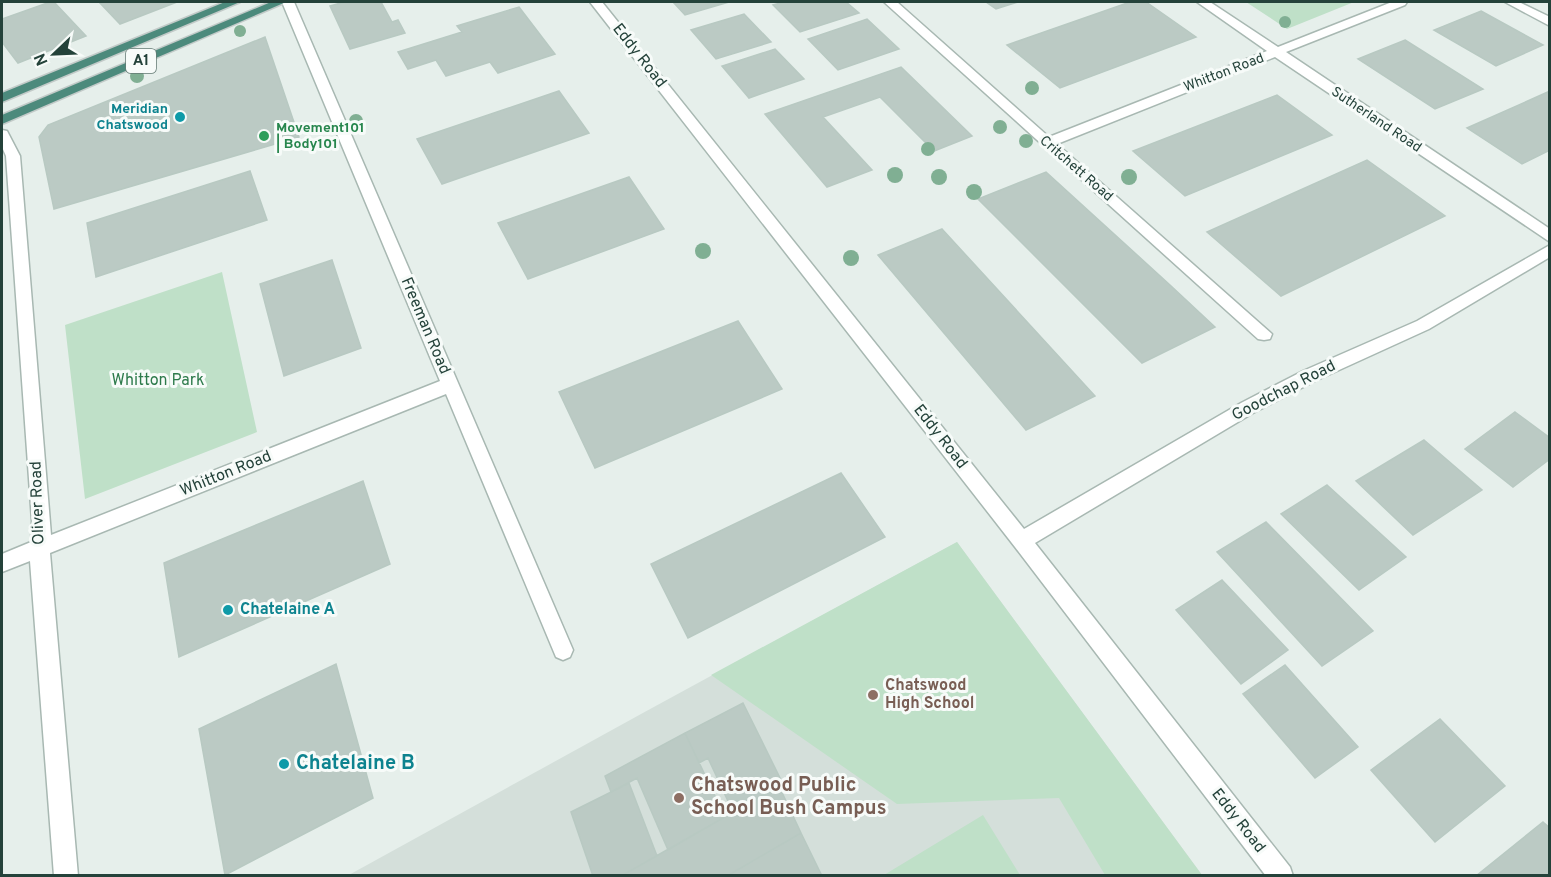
<svg xmlns="http://www.w3.org/2000/svg" width="1551" height="877" font-family="Overpass,sans-serif">
	<rect width="100%" height="100%" fill="#e6efeb"/>
	<!-- built -->
	<path fill="#d4dfda" d="M957,542L1202,875L347,876L641,714Z"/>
	<!-- green -->
	<path fill="#bfe0c8" d="M1246,2H1354L1287,29Z
		M222,272L257,432L85,499L65,325Z
		M957,542L1202,875H1105L1059,798L897,804L711,675Z
		M983,815L1020,875H884Z"/>
	<!-- building -->
	<path fill="#bbcac4" stroke="#b8c9c2" stroke-width="1.5" d="M50,2H54L86,36L18,63L2,42V19Z
		M99,2H177L120,24Z
		M344,2H381L392,22L398,20L405,33L350,49L330,6Z
		M673,2H729L685,15Z
		M784,2H846L859,13L800,32L773,5Z
		M986,2H1018L996,9Z
		M1130,2H1146L1196,37L1060,88L1007,45Z
		M519,7L555,54L498,73L490,62L446,76L436,60L408,69L398,52L462,32L457,26Z
		M1481,11L1543,45L1496,66L1434,30Z
		M744,14L771,42L716,59L691,30Z
		M867,19L899,49L838,70L808,39Z
		M265,37L299,137L54,209L39,137L48,125Z
		M1405,40L1483,89L1435,109L1358,59Z
		M775,49L804,79L749,98L722,66Z
		M901,67L972,136L934,151L880,97L823,117L872,170L827,187L765,114Z
		M559,91L589,133L442,184L417,139Z
		M1550,91V150L1522,164L1467,128Z
		M1277,95L1332,135L1185,196L1133,151Z
		M1367,160L1445,216L1281,296L1207,232Z
		M250,171L267,220L96,277L87,223Z
		M1046,172L1170,285L1215,327L1142,363L978,199Z
		M629,177L664,229L528,279L498,223Z
		M942,229L1095,396L1026,430L878,255Z
		M332,260L361,348L284,376L260,284Z
		M738,321L782,389L595,468L559,392Z
		M1515,412L1550,438V459L1513,487L1465,449Z
		M1424,440L1482,490L1413,535L1356,481Z
		M841,473L885,537L688,638L651,564Z
		M363,481L390,564L179,657L164,563Z
		M1327,485L1406,557L1359,590L1281,514Z
		M1266,522L1373,631L1322,666L1217,552Z
		M1222,580L1288,650L1241,684L1176,610Z
		M336,664L373,798L225,875L199,729Z
		M1285,665L1358,747L1315,778L1243,694Z
		M743,703L783,784L733,812L708,758L699,763L685,733Z
		M1440,719L1505,786L1435,842L1371,770Z
		M685,733L725,817L668,850L637,778L611,792L605,776Z
		M629,783L657,856L621,876H593L571,812Z
		M779,786L801,833L727,876H621Z
		M1543,822L1550,828V876H1476Z
		M801,833L822,876H727Z"/>
	<g fill="none" stroke-linecap="round" stroke-linejoin="round">
		<defs>
			<path id="minor" d="M282,2H294L573,650L570,657L563,660L556,657L446,394L50,553L78,876H54L30,561L2,572V554L31,542L32,521L6,156L2,147V130L7,131L20,156L51,535L440,381Z
				M590,2H602L1024,529L1241,403L1303,371L1417,321L1550,245V257L1429,329L1315,381L1253,413L1035,543L1290,867L1293,876H1266L1015,547Z
				M884,2H897L1049,137L1267,51L1197,2H1210L1278,47L1392,2H1407L1405,5L1286,52L1550,229V242L1275,57L1057,144L1272,334L1270,339L1264,340L1258,339Z
				M1505,2H1519L1550,17V26Z"/>
			<path id="trunk" d="M225,2H240L2,102V93Z
				M271,2H286L2,124V115Z"/>
		</defs>
		<!-- minor casing -->
		<use href="#minor" stroke="#a8b8b2" stroke-width="3"/>
		<!-- trunk casing -->
		<use href="#trunk" stroke="#c2cac8" stroke-width="3"/>
		<!-- minor -->
		<use href="#minor" fill="#fff" fill-rule="evenodd"/>
		<!-- trunk -->
		<use href="#trunk" fill="#4c8a7c" fill-rule="evenodd"/>
	</g>
	<!-- trees -->
	<g fill="#80af93">
		<circle cx="1285" cy="22" r="6"/>
		<circle cx="240" cy="31" r="6"/>
		<circle cx="137" cy="76" r="7"/>
		<circle cx="1032" cy="88" r="7"/>
		<circle cx="356" cy="121" r="7"/>
		<circle cx="1000" cy="127" r="7"/>
		<circle cx="1026" cy="141" r="7"/>
		<circle cx="928" cy="149" r="7"/>
		<circle cx="895" cy="175" r="8"/>
		<circle cx="939" cy="177" r="8"/>
		<circle cx="1129" cy="177" r="8"/>
		<circle cx="974" cy="192" r="8"/>
		<circle cx="703" cy="251" r="8"/>
		<circle cx="851" cy="258" r="8"/>
	</g>
	<!-- markers -->
	<g fill="#0f9aa8" stroke="#f7fbf9" stroke-width="2">
		<circle cx="180" cy="117" r="6"/>
		<circle cx="228" cy="610" r="6"/>
		<circle cx="284" cy="764" r="6"/>
	</g>
	<circle fill="#2e9e5b" stroke="#f7fbf9" stroke-width="2" cx="264" cy="136" r="6"/>
	<g fill="#8d6e63" stroke="#f7fbf9" stroke-width="2">
		<circle cx="873" cy="695" r="6"/>
		<circle cx="679" cy="798" r="6"/>
	</g>
	<g text-anchor="middle" dominant-baseline="central" stroke-width="6" stroke-linejoin="round" paint-order="stroke">
		<!-- far-street labels -->
		<g font-size="14" fill="#24423a" stroke="#f7fbf9">
			<text transform="translate(1224 73) rotate(-21)">Whitton Road</text>
			<text transform="translate(1376 120) rotate(34)">Sutherland Road</text>
			<text transform="translate(1076 169) rotate(41)">Critchett Road</text>
		</g>
		<!-- far-culture labels -->
		<g font-size="14" font-weight="bold" fill="#0d838f" stroke="#f7fbf9" text-anchor="end">
			<text x="168" y="109">Meridian<tspan x="168" dy="16">Chatswood</tspan></text>
		</g>
		<!-- far-leisure labels -->
		<g font-size="14" font-weight="bold" fill="#27864d" stroke="#f7fbf9" text-anchor="start">
			<text x="276" y="128">Movement101<tspan x="276" dy="16">| Body101</tspan></text>
		</g>
		<!-- shield labels -->
		<rect fill="#f7fbf9" stroke="#637a73" stroke-width="1.5" x="126" y="49" width="30" height="24" rx="4.5"/>
		<g font-size="15" font-weight="bold" fill="#24423a">
			<text x="141" y="61">A1</text>
		</g>
		<!-- street labels -->
		<g font-size="16" fill="#24423a" stroke="#f7fbf9">
			<text transform="translate(639 56) rotate(52)">Eddy Road</text>
			<text transform="translate(425 326) rotate(67)">Freeman Road</text>
			<text transform="translate(1284 391) rotate(-27)">Goodchap Road</text>
			<text transform="translate(940 437) rotate(52)">Eddy Road</text>
			<text transform="translate(226 474) rotate(-22)">Whitton Road</text>
			<text transform="translate(38 503) rotate(-92)">Oliver Road</text>
			<text transform="translate(1238 821) rotate(52)">Eddy Road</text>
		</g>
		<!-- park labels -->
		<g font-size="16" fill="#2d7a4b" stroke="#f7fbf9">
			<text x="158" y="381">Whitton Park</text>
		</g>
		<!-- culture labels -->
		<g font-size="16" font-weight="bold" fill="#0d838f" stroke="#f7fbf9" text-anchor="start">
			<text x="240" y="610">Chatelaine A</text>
		</g>
		<!-- education labels -->
		<g font-size="16" font-weight="bold" fill="#785e54" stroke="#f7fbf9" text-anchor="start">
			<text x="885" y="686">Chatswood<tspan x="885" dy="18">High School</tspan></text>
		</g>
		<!-- near-culture labels -->
		<g font-size="20" font-weight="bold" fill="#0d838f" stroke="#f7fbf9" text-anchor="start">
			<text x="296" y="764">Chatelaine B</text>
		</g>
		<!-- near-education labels -->
		<g font-size="20" font-weight="bold" fill="#785e54" stroke="#f7fbf9" text-anchor="start">
			<text x="691" y="786">Chatswood Public<tspan x="691" dy="23">School Bush Campus</tspan></text>
		</g>
	</g>
	<!-- border -->
	<rect width="1551" height="877" fill="none" stroke="#24423a" stroke-width="6"/>
	<!-- north arrow -->
	<g transform="translate(54 54) rotate(247)" stroke="#f7fbf9" stroke-width="4.5" paint-order="stroke">
	<path d="M0-4.5L10 22L0 15L-10 22Z" fill="#24423a"/>
	<text y="-9" font-size="16" font-weight="bold" text-anchor="middle" fill="#24423a">N</text>
	</g>
</svg>
